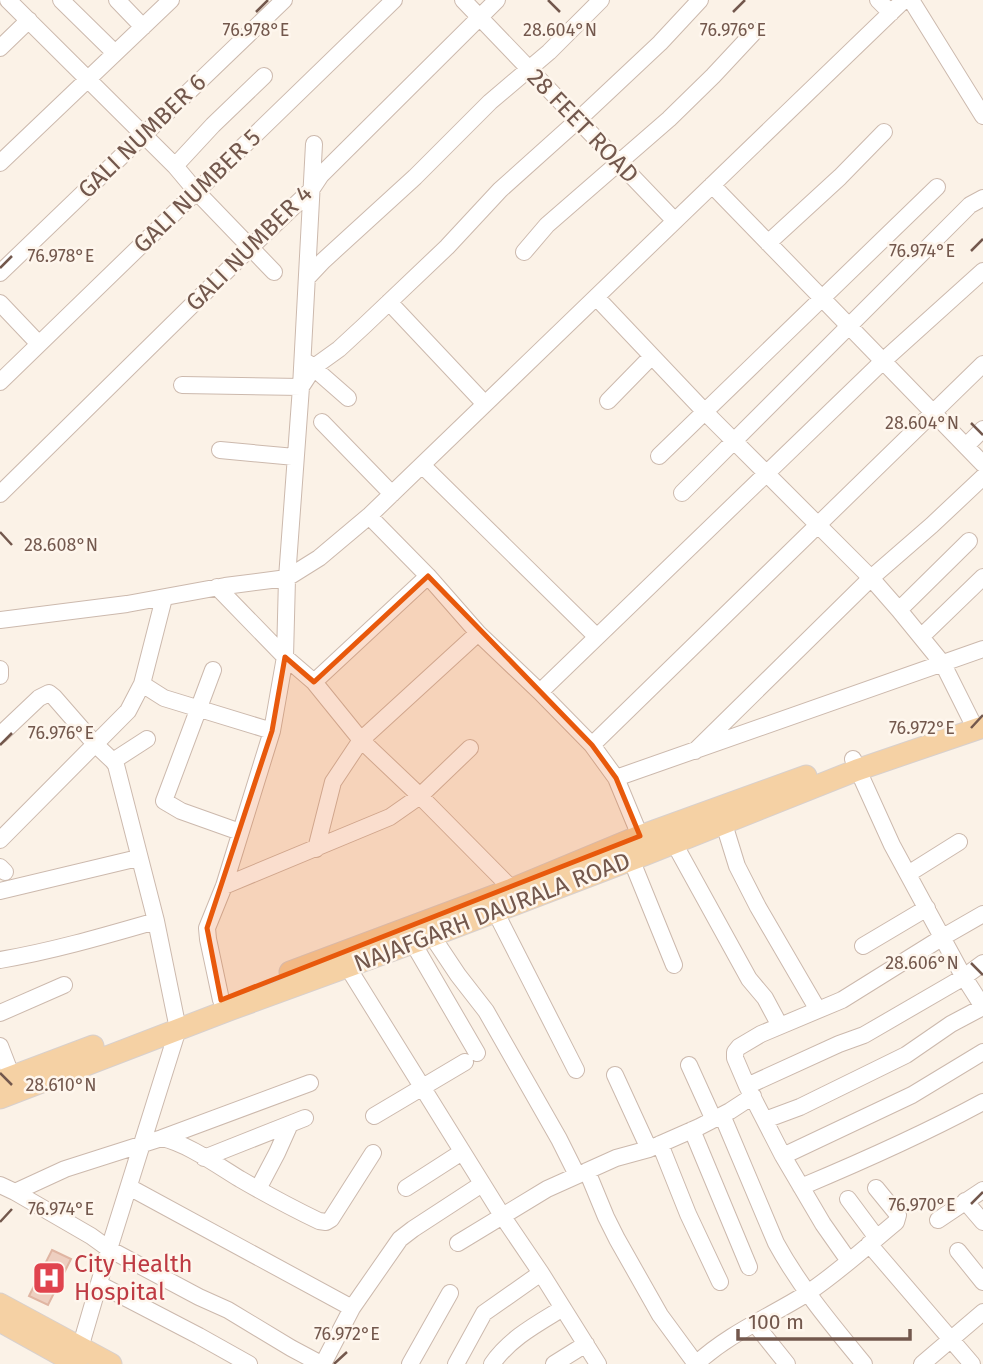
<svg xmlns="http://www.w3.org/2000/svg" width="983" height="1364" font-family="'Fira Sans',sans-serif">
	<rect width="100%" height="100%" fill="#fbf2e7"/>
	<!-- building -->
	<path fill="#eecfc0" stroke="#e0b5a2" stroke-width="2" d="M52,1250L71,1259L48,1305L29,1296Z"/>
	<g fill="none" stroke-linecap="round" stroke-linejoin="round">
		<defs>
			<path id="minor" d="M8,0L175,166L196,191L274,272
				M61,0L115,53
				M117,0L143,27
				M463,0L675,221
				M878,0L891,13
				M911,0L983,116
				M0,48L29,20
				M0,163L171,0
				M175,166L213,125L264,76
				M712,185L983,464
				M768,243L840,177L884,132
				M524,252L547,225L669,119L713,76L755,31
				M0,273L284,0
				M307,278L323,261L415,177L490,102L549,52L601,0
				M596,297L705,412L871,578L899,610L943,664L976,730
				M389,302L485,404
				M0,303L39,344
				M308,363L348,398
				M0,382L394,0
				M182,385L301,387L314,367L339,349L365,325L447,247L500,190L578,120L660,43L700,0
				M608,401L652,356
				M322,422L392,494
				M966,446L983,429
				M220,450L295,457
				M659,456L937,187
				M422,465L597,637
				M682,493L970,205L983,198
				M0,494L251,247L311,190L321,175L497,0
				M369,516L428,576L478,633L540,692L592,745L616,778L640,836L642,846
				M217,587L285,657L314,682L361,740L420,796L512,889
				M899,610L969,541
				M0,620L127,604L225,586L287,578L319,558L369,516L904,0
				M922,636L983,577
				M0,669V676
				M213,670L164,801L181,811L240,832
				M314,682L428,576
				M142,684L164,698L272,731
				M540,692L883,361L983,271
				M0,735L39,698L49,693L54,697L95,744L113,761L116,765L156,921L178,1029L109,1249L78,1355
				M592,745L983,364
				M695,751L871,578L932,525L983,477
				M113,761L147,739
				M616,778L983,649
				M724,824L737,866L758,907L818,1010
				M0,840L128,711L142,684L164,598
				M674,843L749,979L765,998L780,1026
				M316,849L333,782L361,740L478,633
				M631,859L674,965
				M0,867L5,872
				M908,874L959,842
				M224,886L390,817L420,796L470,748
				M0,891L138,858
				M495,911L576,1070
				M432,936L458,975L486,1011L559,1139L577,1175
				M413,943L477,1053
				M863,946L927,908
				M342,958L503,1217L541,1273L598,1364
				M0,960C53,951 104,936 156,921
				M221,1000L208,939L207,928L224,886L272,731L285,657L287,578L301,387L314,144
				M0,1013L64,985
				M0,1046L12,1077
				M689,1065L713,1118
				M615,1075L649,1149
				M747,1086L839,1044L864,1035L964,977L983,963
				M722,1115L776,1243C800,1287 832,1325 864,1364
				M374,1116L465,1062
				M765,1120L800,1107L906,1055L951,1024L983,1007L962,974L892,845L853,759
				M692,1130L749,1267
				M162,1138L310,1083
				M660,1144L688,1214L720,1282
				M783,1156L912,1095L983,1052
				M204,1158L305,1118
				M587,1171L606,1217L617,1239L660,1315L696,1364C728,1334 769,1317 806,1294C838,1273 867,1246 896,1222L898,1215L876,1188
				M0,1185L15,1192L65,1169L162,1138C188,1144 217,1165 240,1179C266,1194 292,1208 319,1221L326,1222L331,1219L373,1153
				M129,1187L352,1308
				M801,1187C863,1161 924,1134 983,1102
				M406,1188L462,1152
				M258,1189L277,1153L290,1124
				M15,1192L91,1236L109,1249L199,1297L228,1310L291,1348L321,1364
				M848,1199L877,1238
				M965,1201L983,1222
				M938,1220L983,1190
				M458,1243L547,1189L616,1158L649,1149L699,1127L730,1111L753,1096
				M869,1244L972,1364
				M958,1251L983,1282
				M849,1261L823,1224L783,1156L747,1086L735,1058V1052L739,1047L761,1034L842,1000L943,937L983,914
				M99,1284L199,1336L249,1364
				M755,1324L787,1364
				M323,1364L352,1308L400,1239L413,1229L482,1184
				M410,1364L450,1293
				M456,1364L484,1313L541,1273
				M492,1364C510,1338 537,1324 563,1308
				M554,1364L586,1344
				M922,1364L983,1312"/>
			<path id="major" d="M290,972L512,889L640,836L806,776
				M0,1081L93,1046
				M0,1098L229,1010L429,937L644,855L857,770L983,727
				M0,1304L111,1364
				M0,1321L77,1364"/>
		</defs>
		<!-- minor casing -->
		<use href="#minor" stroke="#ccb9ad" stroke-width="18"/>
		<!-- major casing -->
		<use href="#major" stroke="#d8d0cd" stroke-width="23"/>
		<!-- minor -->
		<use href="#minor" stroke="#fff" stroke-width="16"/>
		<!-- major -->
		<use href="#major" stroke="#f5d1a4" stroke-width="21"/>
	</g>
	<!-- marked area -->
	<path fill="#e8590c" fill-opacity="0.2" stroke="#e8590c" stroke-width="5" stroke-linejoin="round" d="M428,576L592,745L616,778L640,836L221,1000L207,928L272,731L285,657L314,682Z"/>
	<!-- ticks -->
	<path fill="none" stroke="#73584d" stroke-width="2.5" d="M548,0L560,12M256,12L268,0M733,12L745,0M971,251L983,239M0,268L12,256M971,423L983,435M0,532L12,545M971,728L983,715M0,745L12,733M971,963L983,975M0,1073L12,1085M971,1204L983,1192M0,1222L12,1209M334,1364L347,1352"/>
	<!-- icons -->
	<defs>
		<symbol id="hospital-square" viewBox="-11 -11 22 22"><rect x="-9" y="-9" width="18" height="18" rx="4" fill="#e0444e" stroke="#fef6ed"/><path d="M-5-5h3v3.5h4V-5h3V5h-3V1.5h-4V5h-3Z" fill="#fff"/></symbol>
	</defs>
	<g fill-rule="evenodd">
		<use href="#hospital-square" x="30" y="1259" width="38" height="38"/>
	</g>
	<g text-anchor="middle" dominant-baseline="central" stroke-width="5" stroke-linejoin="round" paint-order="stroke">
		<!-- street labels -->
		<g font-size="24" fill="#73584d" stroke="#fef6ed">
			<text transform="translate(583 126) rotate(46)">28 FEET ROAD</text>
			<text transform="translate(142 136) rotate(-44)">GALI NUMBER 6</text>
			<text transform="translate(197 191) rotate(-44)">GALI NUMBER 5</text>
			<text transform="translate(249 248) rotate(-45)">GALI NUMBER 4</text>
			<text transform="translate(492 912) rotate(-21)">NAJAFGARH DAURALA ROAD</text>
		</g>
		<!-- health labels -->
		<g font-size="24" fill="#be3a42" stroke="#fef6ed" text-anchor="start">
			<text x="74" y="1264">City Health<tspan x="74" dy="28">Hospital</tspan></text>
		</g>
	</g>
	<g font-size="18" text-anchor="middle" fill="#73584d" stroke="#fef6ed" stroke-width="5" stroke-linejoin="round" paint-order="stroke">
		<text x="256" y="36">76.978°E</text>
		<text x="560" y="36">28.604°N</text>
		<text x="733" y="36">76.976°E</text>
		<text x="922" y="257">76.974°E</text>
		<text x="61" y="262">76.978°E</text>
		<text x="922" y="429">28.604°N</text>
		<text x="61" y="551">28.608°N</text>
		<text x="922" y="734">76.972°E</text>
		<text x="61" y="739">76.976°E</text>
		<text x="922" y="969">28.606°N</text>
		<text x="61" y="1091">28.610°N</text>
		<text x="922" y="1211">76.970°E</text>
		<text x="61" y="1215">76.974°E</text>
		<text x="347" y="1340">76.972°E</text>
	</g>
	<!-- scale -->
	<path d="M738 1329v10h172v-10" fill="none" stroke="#73584d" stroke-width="3.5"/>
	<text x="748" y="1329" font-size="21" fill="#73584d" stroke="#fef6ed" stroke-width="5" paint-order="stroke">100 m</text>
</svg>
